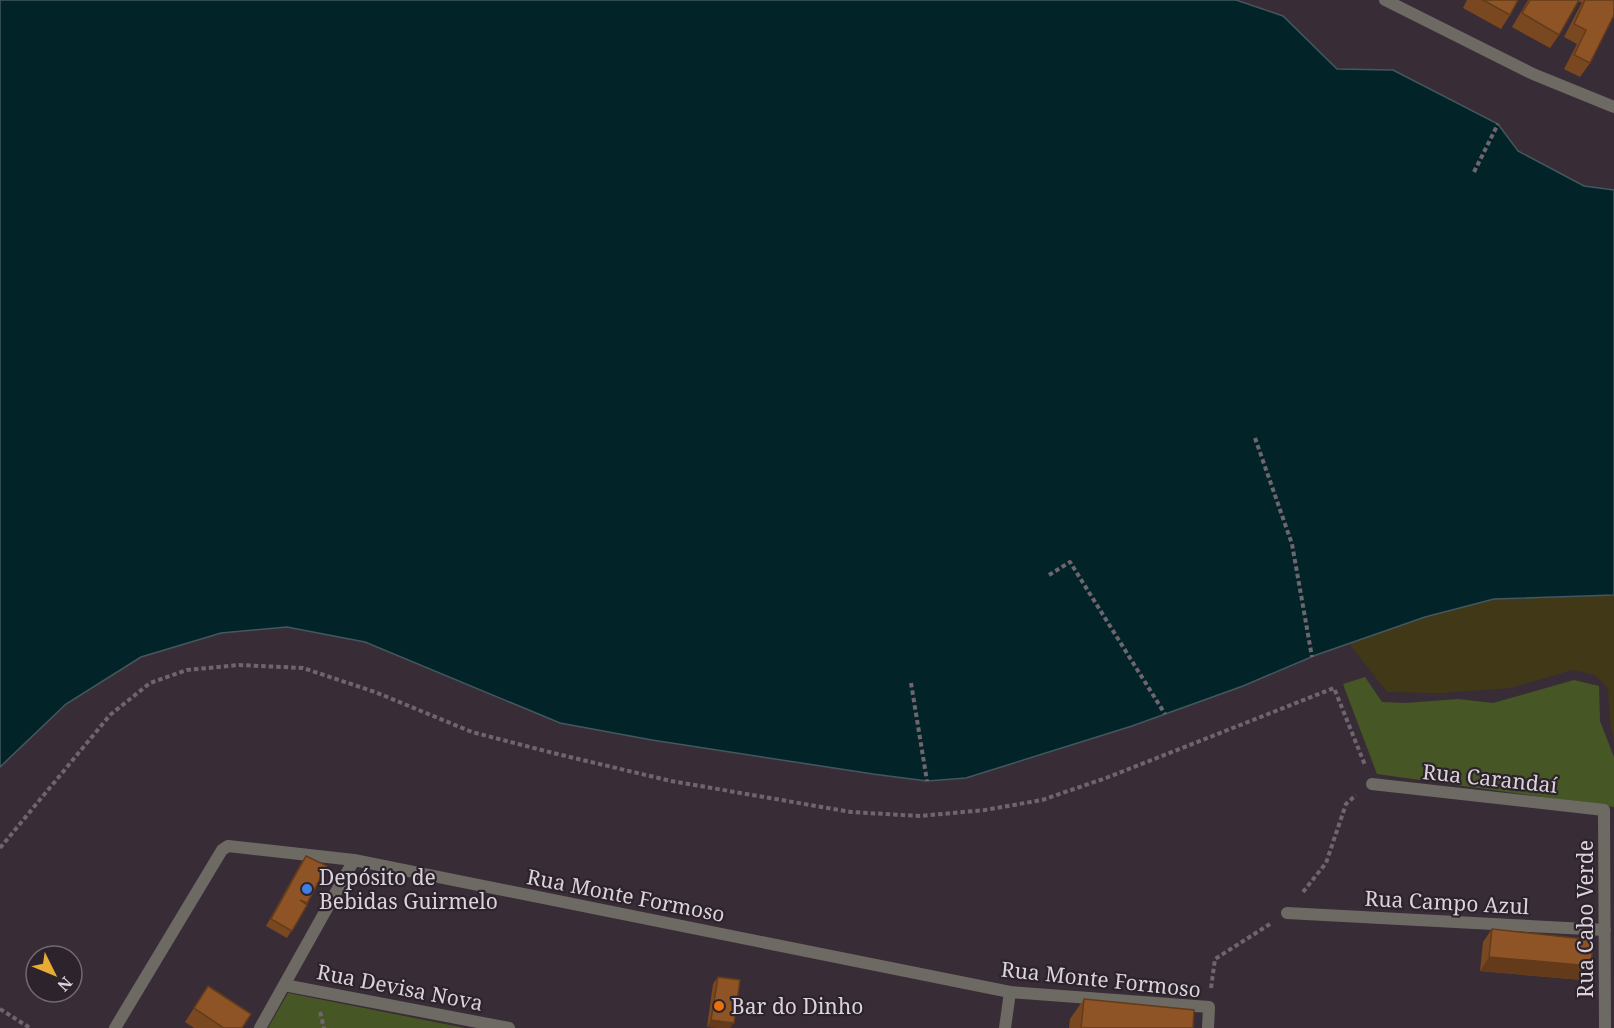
<svg xmlns="http://www.w3.org/2000/svg" width="1614" height="1028" font-family="'Noto Serif',serif">
	<rect width="100%" height="100%" fill="#382d37"/>
	<!-- green -->
	<path fill="#465725" d="M1365,677L1382,702L1406,703L1458,699L1493,703L1574,680L1599,686L1600,721L1614,757V807L1377,774L1343,684Z
		M288,993L465,1028H268Z"/>
	<!-- sand -->
	<path fill="#413818" d="M1614,595V740L1610,720L1608,688L1595,675L1572,670L1511,688L1441,693L1387,692L1349,643L1425,617L1494,599Z"/>
	<!-- water -->
	<path fill="#022429" stroke="#43585e" stroke-width="1.5" d="M0,0H1236L1283,16L1337,69L1393,70L1498,124L1518,151L1584,186L1614,190V595L1494,599L1425,617L1316,655L1243,686L1132,726L966,778L927,781L873,774L652,740L560,723L365,642L287,627L221,633L141,657L66,704L0,767Z"/>
	<g fill="none" stroke-linecap="round" stroke-linejoin="round">
		<!-- path -->
		<path stroke="#6f656e" stroke-width="4" stroke-dasharray="4.5 3" stroke-linecap="butt" d="M1474,172L1498,124
			M1255,438L1292,544L1312,657
			M1049,575L1070,562L1165,714
			M911,683L927,781
			M0,848L110,715L150,683L187,670L239,665L303,668L375,692L472,732L553,753L671,781L851,812L920,816L985,810L1042,800L1106,778L1334,688L1365,765
			M1303,892L1326,863L1346,804L1356,795
			M1211,988L1215,959L1270,924
			M0,1009L30,1028
			M320,1012L324,1028"/>
		<!-- street -->
		<path stroke="#6d6a63" stroke-width="12" d="M1385,0L1533,74L1614,107
			M1372,784L1604,810L1605,1028
			M1287,913L1605,930
			M284,985L509,1028
			M115,1028L222,850L228,846L354,860L1010,992L1209,1007L1208,1028
			M260,1028L354,860
			M1005,1028L1010,992"/>
	</g>
	<!-- wall -->
	<path fill="#7a4820" d="M1467,0H1518L1510,15L1501,29L1463,8Z
		M1528,0H1614L1590,63L1580,77L1564,69L1577,44L1564,37L1582,2H1578L1559,35L1550,48L1512,27Z
		M306,856L327,866L307,905L287,938L266,926L301,863Z
		M1492,929L1591,966L1582,980L1480,971L1483,942Z
		M718,977L734,1023L707,1027L713,984Z
		M208,986L242,1028H194L185,1022Z
		M1084,999L1193,1028H1069L1070,1019Z"/>
	<!-- shaded-wall -->
	<path fill="#633b1a" d="M1489,957L1591,966L1582,980L1480,971Z
		M711,1020L734,1023L730,1028H716L707,1027Z"/>
	<!-- building -->
	<path fill="#8e5425" stroke="#633b1a" stroke-width="1.5" d="M1483,0H1518L1510,15Z
		M1530,0H1579L1559,35L1522,13Z
		M1585,0H1614V15L1590,63L1574,55L1586,30L1574,24Z
		M306,856L327,866L307,903L300,900L307,905L292,931L271,919Z
		M1492,929L1593,940L1591,966L1489,957Z
		M718,977L740,980L734,1023L711,1020Z
		M208,986L251,1014L242,1028H224L194,1008Z
		M1084,999L1194,1010L1193,1028H1081Z"/>
	<!-- markers -->
	<circle fill="#3f7fe0" stroke="#2d232d" stroke-width="2" cx="307" cy="889" r="6"/>
	<circle fill="#e8710a" stroke="#2d232d" stroke-width="2" cx="719" cy="1006" r="6"/>
	<g text-anchor="middle" dominant-baseline="central" stroke-width="4.5" stroke-linejoin="round" paint-order="stroke">
		<!-- street labels -->
		<g font-size="21" fill="#dad3d9" stroke="#2d232d">
			<text transform="translate(1490 778) rotate(6)">Rua Carandaí</text>
			<text transform="translate(626 895) rotate(11)">Rua Monte Formoso</text>
			<text transform="translate(1447 902) rotate(3)">Rua Campo Azul</text>
			<text transform="translate(1585 919) rotate(-90)">Rua Cabo Verde</text>
			<text transform="translate(1101 979) rotate(6)">Rua Monte Formoso</text>
			<text transform="translate(400 987) rotate(11)">Rua Devisa Nova</text>
		</g>
		<!-- poi labels -->
		<g font-size="21" fill="#dad3d9" stroke="#2d232d" text-anchor="start">
			<text x="319" y="877">Depósito de<tspan x="319" dy="24">Bebidas Guirmelo</tspan></text>
			<text x="731" y="1006">Bar do Dinho</text>
		</g>
	</g>
	<!-- north arrow -->
	<g transform="translate(54 974) rotate(133)"><circle r="28" fill="#2d232d" stroke="#726972" stroke-width="1.5"/>
	<path d="M0-4.5L10 22L0 15L-10 22Z" fill="#e7ac36"/>
	<text y="-9" font-size="16" font-weight="bold" text-anchor="middle" fill="#dad3d9">N</text>
	</g>
</svg>
